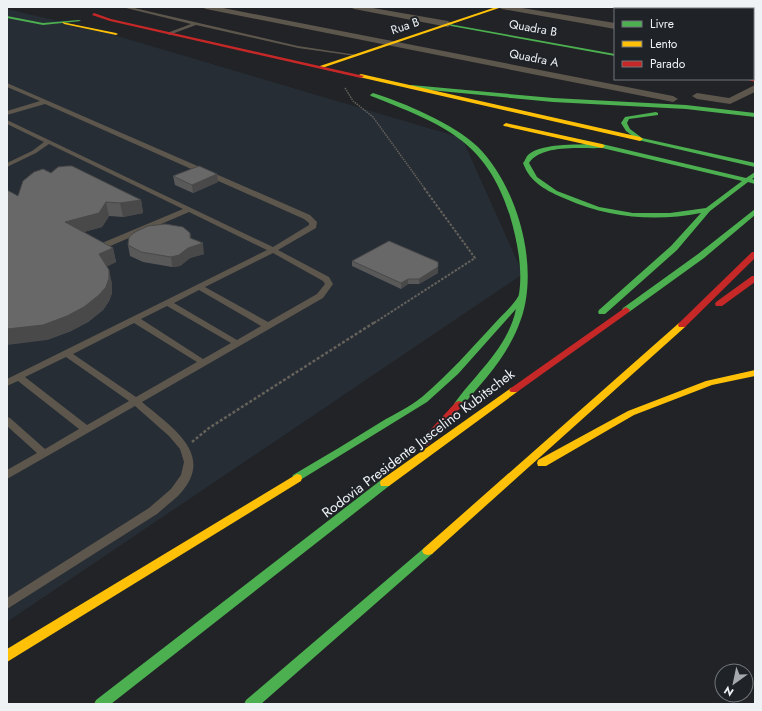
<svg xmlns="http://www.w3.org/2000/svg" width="762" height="711" font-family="Jost,sans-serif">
	<rect width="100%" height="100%" fill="#212326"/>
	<!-- built -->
	<path fill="#262d35" d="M7,9L97,30L462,138L523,274L7,622Z"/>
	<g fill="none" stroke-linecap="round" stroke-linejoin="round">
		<!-- path-far2 -->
		<path stroke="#65625c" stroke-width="1.5" stroke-dasharray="1.5 1" stroke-linecap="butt" d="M345,88L353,101L373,117L425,189"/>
		<!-- path-far1 -->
		<path stroke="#65625c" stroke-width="2" stroke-dasharray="2.5 1.5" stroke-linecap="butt" d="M374,323L475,258L424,188"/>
		<!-- path -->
		<path stroke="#65625c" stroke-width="2.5" stroke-dasharray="3 2" stroke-linecap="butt" d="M192,442L209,428L375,322"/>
		<!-- lane -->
		<path fill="#5c564c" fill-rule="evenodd" d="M122,7H130L298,46L357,55L355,56L298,48L196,25L169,35L167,33L191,24Z
			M7,83L310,215L317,222L316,228L278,250L329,277L333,284L323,298L142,402C171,427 218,455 178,496C171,502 164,508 157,514L7,609V598L149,508L171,489L181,475L184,462L180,449L169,436L135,406L7,479V470L37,453L7,426V417L10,418L45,449L79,429L18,381L7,386V379L267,250L189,212L108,247H102V243L183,209L49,144L36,153L7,167V163L32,151L44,142L7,124V120L273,247L309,225V223L304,219L45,104L7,115V111L40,101L7,87ZM273,253L323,281L325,284L317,294L268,322L205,287ZM199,290L261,326L237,340L174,303ZM167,306L231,343L203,359L141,319ZM134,323L197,362L136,397L73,354ZM66,357L129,401L87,425L25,377Z"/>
		<!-- street -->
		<path fill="#5c564c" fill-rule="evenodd" d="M202,7H218L673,96L678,99L673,102L206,9Z
			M350,7H367L448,21L452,24L448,27L354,9Z
			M498,7H516L615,23V29L502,9Z
			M647,7H666L668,9H649Z
			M753,20H755V26H753Z
			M753,46H755V52H753Z
			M755,85V92L730,104L697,99L692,96L697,93L729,98Z"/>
		<!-- fast -->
		<path fill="#4caf50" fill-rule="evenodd" d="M7,16L43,23L79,20L81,21L43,25L7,18Z
			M449,24L615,54V56L451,26Z
			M411,85L553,98L686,105L755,113V117L686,109L553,102L409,88V86Z
			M373,93C405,103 454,124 478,147C519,188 542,273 518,327C506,357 483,382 462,406H456L454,404C476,373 508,348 516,309L458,374L427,402L297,482L293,481L292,478L293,475C322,458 352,440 381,422C394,414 410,407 422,397C448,375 471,349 494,324C499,318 518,301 519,294C523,269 517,240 510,216C486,139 441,124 371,96L370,95Z
			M656,112L658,113V115L629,119L627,123L630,129L642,138L755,163V167L638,140L626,131L621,123L625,117Z
			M602,144L746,178L755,172V177L752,179L755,180V184L748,182L710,211L677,250L605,314H599L598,312L599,310L671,246L701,213C655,222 609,218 566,199C547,191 530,183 523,163C525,161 526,157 528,155C542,142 583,145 602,144ZM602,148L742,181L706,208L670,213H633L599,207L557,191L537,177L529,163C542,144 581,149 602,148Z
			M755,209V215L704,258L629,312H623L622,310L623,308L698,254Z
			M385,479L389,480L390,483L389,486L111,704H94L96,700L381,480Z
			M428,547L432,548L434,551L432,554L261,704H244L246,700L424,548Z"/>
		<!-- slow -->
		<path fill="#ffc107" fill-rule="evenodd" d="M496,7H502L322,68L317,67Z
			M62,22L116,33L118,34L116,35L64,24Z
			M361,74L640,137L643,139L640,141L359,77V75Z
			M506,123L602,144L605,146L602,148L504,126L503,125Z
			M682,322L685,323L686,325L685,327L432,554L428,555L424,554L422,551L424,548L679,323Z
			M755,370V376L712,385L634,415L546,466H538L537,463L538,460L628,411L706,381Z
			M514,387L519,390L517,392L389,486H381L380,483L381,480L511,388Z
			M297,474L301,475L302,478L301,481L7,662V649Z"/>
		<!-- jam -->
		<path fill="#c62828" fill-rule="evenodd" d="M94,13L111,19L364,76L361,78L110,21L92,15Z
			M755,78V82L745,79Z
			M752,252H755V258L685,327H679L678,325L679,323Z
			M752,276H755V282L722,306H716L715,304L716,302Z
			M626,307L630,310L629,312L517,392H511L509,390L511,388Z
			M459,401L462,402L464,404L462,406L427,446H419L418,444L419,442L456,402Z"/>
	</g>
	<!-- wall -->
	<path fill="#59595a" d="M51,173L141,200L143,213L123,217L109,216L102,227L84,232L113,248L116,262L107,266L112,284V293L109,301L103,310L88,322L71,331L47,340L18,196Z
		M173,176L218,182L193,193L175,185Z
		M190,233L191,238L204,254L190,258L180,266L172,267L143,262L130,256L128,245Z
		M352,261L438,273L419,284H408L401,289L352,266Z"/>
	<!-- shaded-wall -->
	<path fill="#49494a" d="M217,174L218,182L193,193L192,185Z
		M141,200L143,213L123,217L120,203Z
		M106,202L109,216L102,227L69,236L65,222Z
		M190,233L191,243H203L204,254L190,258L180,266L172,267L171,257Z
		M113,248L116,262L102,269L99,254Z
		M438,267V273L419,284V279Z
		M109,270L112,284V293L109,301L103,310L88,322L71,331L47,340L7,345V329Z
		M408,279V284L401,289V283Z"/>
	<!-- building -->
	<path fill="#686869" stroke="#49494a" d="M67,166H72L141,200L120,203L106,202L99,213L65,222L113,248L99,254L109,270V278L106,287L99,295L84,307L67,316L43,325L7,329V190L18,196L23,181L34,172L43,169L51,173L58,167Z
		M199,166L217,174L192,185L173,176Z
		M165,224L183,227L190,233V238L203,243L188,248L179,255L171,257L141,252L128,245L129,237L135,232L148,226Z
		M389,241L438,262V267L419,279H408L401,283L352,261Z"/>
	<g text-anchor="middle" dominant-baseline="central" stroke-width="4" stroke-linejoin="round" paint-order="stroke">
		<!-- far-street labels -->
		<g font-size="12" fill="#eff2f5" stroke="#1f2328">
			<text transform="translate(405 26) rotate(-19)">Rua B</text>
			<text transform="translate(533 28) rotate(10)">Quadra B</text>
			<text transform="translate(534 58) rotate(11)">Quadra A</text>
		</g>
		<!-- street labels -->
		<g font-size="14" fill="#eff2f5" stroke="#1f2328">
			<text transform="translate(418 443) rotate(-37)">Rodovia Presidente Juscelino Kubitschek</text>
		</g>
	</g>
	<!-- border -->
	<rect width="762" height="711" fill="none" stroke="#eff2f5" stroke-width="16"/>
	<!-- legend -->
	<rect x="614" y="8" width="140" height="72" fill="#1f2328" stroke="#72767a"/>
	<rect x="622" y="21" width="20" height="6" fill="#4caf50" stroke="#72767a"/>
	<text x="650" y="28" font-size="12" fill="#eff2f5">Livre</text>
	<rect x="622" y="41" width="20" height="6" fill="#ffc107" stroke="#72767a"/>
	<text x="650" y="48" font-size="12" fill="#eff2f5">Lento</text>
	<rect x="622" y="61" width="20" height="6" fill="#c62828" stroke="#72767a"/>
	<text x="650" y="68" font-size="12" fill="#eff2f5">Parado</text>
	<!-- north arrow -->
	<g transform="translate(734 683) rotate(213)"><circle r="19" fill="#1f2328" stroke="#72767a"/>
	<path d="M0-3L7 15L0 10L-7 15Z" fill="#a7aaad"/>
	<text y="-6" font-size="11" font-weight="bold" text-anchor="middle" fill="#eff2f5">N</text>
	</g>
</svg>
